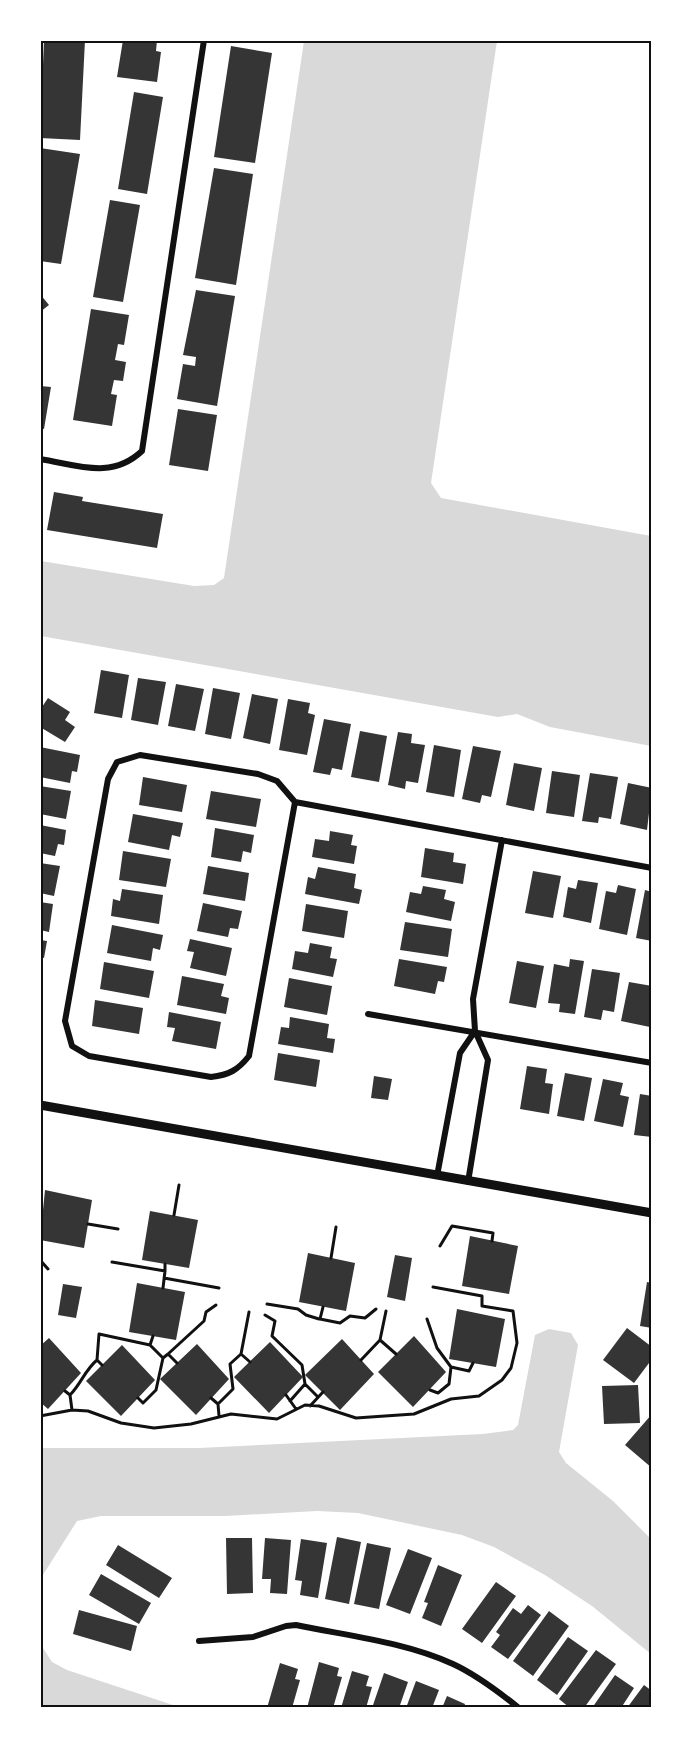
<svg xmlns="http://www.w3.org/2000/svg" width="692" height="1748" font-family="'Golos Text',sans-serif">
	<rect width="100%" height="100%" fill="#fff"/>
	<!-- water -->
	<path fill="#d9d9d9" d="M304,41H497L431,483L441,498L651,536V746L550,727L517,714L498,717L41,636V561L194,586L214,585L224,578Z
		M549,1329L571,1333L578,1345L559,1452L566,1463L613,1501L651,1539V1654L592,1606L545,1575L494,1547L462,1535L358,1513L317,1511L225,1516H101L77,1521L41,1578V1448H199L483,1434L513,1430L518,1425L535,1335Z
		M41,1645L52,1662L67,1670L179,1707H41Z"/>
	<!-- building -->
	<path fill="#353535" d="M44,40H85L80,140L40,138Z
		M123,40H157L156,51L161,52L157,82L117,77Z
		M231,46L272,53L255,163L214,157Z
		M134,92L163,97L147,194L118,189Z
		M40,148L80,154L61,264L40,261Z
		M214,168L253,174L236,285L195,278Z
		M110,200L140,205L123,302L93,297Z
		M196,290L235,296L217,406L177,399L183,364L195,366L196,357L183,355Z
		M40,294L49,305L40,312Z
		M91,309L129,315L124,345L118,344L115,360L126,362L123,381L114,380L111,394L117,395L112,426L73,420Z
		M40,386L51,387L44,429L40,428Z
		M178,409L217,415L208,471L169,465Z
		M54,492L83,497L82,501L163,514L157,548L47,530Z
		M101,670L129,675L122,718L94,713Z
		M138,678L166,682L158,725L131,720Z
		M176,684L204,689L195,731L168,726Z
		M213,688L240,693L231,739L205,734Z
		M252,694L278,699L270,744L243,738Z
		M48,698L70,712L65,720L75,727L65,742L40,727V710Z
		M288,699L310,703L308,713L315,715L307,755L279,750Z
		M324,719L351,724L342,770L332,768L330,775L313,772Z
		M360,731L387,736L379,782L351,777Z
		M398,732L412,734L411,743L425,745L418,783L406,781L405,789L388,785Z
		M434,745L461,750L454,797L426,792Z
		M473,746L501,751L491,797L482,795L480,803L462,799Z
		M40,747L80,755L77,772L72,771L70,783L40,777Z
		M514,763L542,768L534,811L506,805Z
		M552,771L580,775L574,817L546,813Z
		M590,773L618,777L611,819L599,817L598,823L582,821Z
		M143,777L187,785L182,812L139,805Z
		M628,783L652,788L647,830L620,824Z
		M40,786L71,791L66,819L40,814Z
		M211,791L261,799L256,827L206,819Z
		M133,814L183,823L180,837L172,835L169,850L128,842Z
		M40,825L66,830L64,845L58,844L55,856L40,853Z
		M215,828L254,835L251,853L243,851L241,862L211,857Z
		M330,831L353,835L351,845L357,846L354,864L312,857L315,839L329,841Z
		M425,848L454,853L453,862L466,864L463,884L421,877Z
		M123,851L171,859L166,887L119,880Z
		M40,863L60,866L54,896L40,893Z
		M208,866L249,873L245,901L203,894Z
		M318,867L356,874L354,888L362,890L359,904L305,894L308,877L315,879Z
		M533,871L561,876L553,918L525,913Z
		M578,880L598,883L591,923L563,917L568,887L576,889Z
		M618,885L636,889L627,935L599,929L606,891L616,893Z
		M423,886L446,890L444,899L455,902L451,921L406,912L410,892L421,894Z
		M122,889L163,895L159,924L111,916L113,899L120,901Z
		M645,890L652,892V941L636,938Z
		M40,902L53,904L49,932L40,930Z
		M203,903L242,911L238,929L230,928L228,937L197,931Z
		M306,904L348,911L344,938L302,931Z
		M405,922L452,929L448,957L400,950Z
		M112,925L163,935L160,950L153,948L151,961L107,953Z
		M190,939L232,948L226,976L190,968L194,952L187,951Z
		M40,940L47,941L44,958L40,957Z
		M310,943L332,947L330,958L337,959L333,977L292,969L295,951L308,953Z
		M399,959L447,967L444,982L438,981L435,994L394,986Z
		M570,959L584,961L575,1014L559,1012L560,1004L548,1003L554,964L569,967Z
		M517,961L544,966L536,1008L509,1003Z
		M104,962L154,971L149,998L100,989Z
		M592,969L620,973L614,1012L603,1010L601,1020L584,1017Z
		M182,976L224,984L221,996L229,998L226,1014L177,1005Z
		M289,978L332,986L327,1015L284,1007Z
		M629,982L652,986L650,1027L621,1021Z
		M95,1000L143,1008L139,1034L92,1026Z
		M169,1012L221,1022L216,1049L172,1041L175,1028L167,1027Z
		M290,1017L329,1024L327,1038L335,1039L333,1053L278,1044L281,1027L289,1028Z
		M278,1053L320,1060L316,1087L274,1080Z
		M527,1066L547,1069L545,1083L553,1084L549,1114L520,1109Z
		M565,1073L592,1078L584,1121L557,1116Z
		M374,1076L392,1079L388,1100L371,1098Z
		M603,1079L623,1083L620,1095L629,1097L623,1127L594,1121Z
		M640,1094L652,1096V1137L634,1135Z
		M45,1190L92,1200L84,1248L40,1240Z
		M150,1211L198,1220L189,1268L142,1260Z
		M470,1236L518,1246L509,1294L462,1286Z
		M308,1253L355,1263L346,1311L299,1302Z
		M395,1255L412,1258L405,1301L387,1297Z
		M647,1282L652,1283V1328L640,1326Z
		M137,1283L185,1292L176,1340L129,1332Z
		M63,1284L82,1287L76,1318L58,1315Z
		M457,1309L505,1319L496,1367L449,1359Z
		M627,1328L652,1347V1359L634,1383L603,1360Z
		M414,1336L446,1372L413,1407L378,1372Z
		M49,1338L81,1373L48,1409L40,1402V1346Z
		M342,1339L374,1374L340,1410L305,1375Z
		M270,1342L303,1377L269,1413L234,1377Z
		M197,1344L229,1379L196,1415L160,1379Z
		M122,1345L155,1380L121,1416L86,1381Z
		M638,1385L640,1423L604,1424L602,1386Z
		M652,1414V1468L625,1445Z
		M337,1537L361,1542L349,1604L325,1599Z
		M226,1538H252L253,1593L227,1594Z
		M265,1538L291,1540L287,1594L270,1593L271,1579H262Z
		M301,1539L327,1543L318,1598L300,1595L302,1581L295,1580Z
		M367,1543L391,1548L379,1609L354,1604Z
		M118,1545L172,1578L159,1598L106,1565Z
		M408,1549L432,1558L410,1614L386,1605Z
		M438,1565L462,1575L441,1626L422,1618L428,1603L424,1602Z
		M101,1574L151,1603L139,1624L89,1595Z
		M496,1582L516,1596L482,1643L462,1629Z
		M528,1605L541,1615L508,1659L491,1647L500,1635L496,1632L513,1608L521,1614Z
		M79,1610L137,1626L131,1651L73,1634Z
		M549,1611L569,1626L533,1676L513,1661Z
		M568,1637L588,1651L557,1695L537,1680Z
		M596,1650L616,1664L584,1708H570L559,1699Z
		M319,1662L339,1668L337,1676L342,1677L333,1708H307Z
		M280,1663L298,1669L295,1679L300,1680L292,1708H267Z
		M352,1671L369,1676L366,1686L372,1687L366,1708H341Z
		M384,1673L408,1682L399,1708H372Z
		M615,1675L634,1688L621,1708H592Z
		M416,1681L439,1690L432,1708H406Z
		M644,1685L652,1691V1708H627Z
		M447,1696L465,1704L464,1708H442Z"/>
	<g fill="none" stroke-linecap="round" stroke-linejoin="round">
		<!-- path -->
		<path stroke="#111" stroke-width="3" d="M174,1215L179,1185
			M88,1224L118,1229
			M440,1246L452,1226L493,1233L492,1241
			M331,1258L336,1227
			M40,1260L48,1269
			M112,1262L165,1271V1264
			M164,1278L219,1288
			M163,1288L165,1271
			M267,1304L298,1309L306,1315L319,1319
			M323,1307L320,1319L340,1323L350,1316L365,1318L376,1309
			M386,1311L380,1340L396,1354
			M265,1315L275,1321L272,1336L302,1365L305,1384L318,1397
			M427,1319L437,1348L451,1367L469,1371L473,1363
			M150,1345L153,1336
			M168,1354L204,1321L206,1312L216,1305
			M241,1354L250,1362
			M163,1358L168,1354L177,1363
			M361,1360L380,1340
			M102,1365L97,1360L99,1334L150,1345L163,1358L156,1390L143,1403L138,1398
			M430,1390L438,1393L449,1384L451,1367
			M65,1391L70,1395C81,1384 85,1370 97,1360
			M70,1395L72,1410
			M286,1395L296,1409
			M211,1398L218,1404L219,1416
			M290,1401L305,1384
			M218,1404L233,1389L230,1364L241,1354L249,1312
			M310,1406L323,1392
			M40,1416L72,1410L88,1411L121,1423L154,1428L191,1424L231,1414L277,1419L305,1405L319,1406L356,1418L414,1414L451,1399L479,1396L502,1380L511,1368L517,1343L513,1311L482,1306V1296L433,1287"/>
		<!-- minor -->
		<path stroke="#111" stroke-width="6" d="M40,459C78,465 111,480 142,451L204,40
			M295,802L249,1056C238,1070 229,1075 211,1077L89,1056L72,1046L65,1021L108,779L117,762L140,755L258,774L277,781L295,802L652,868
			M368,1014L652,1063
			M437,1176L460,1053L475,1031
			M468,1182L488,1060L475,1031L473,999L502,840
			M199,1641L253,1637L286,1626L296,1625C348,1636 405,1642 453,1664C477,1675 499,1692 519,1708"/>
		<!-- tertiary -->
		<path stroke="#111" stroke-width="9" d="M40,1105L652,1213"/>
	</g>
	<!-- border -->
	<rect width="692" height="1748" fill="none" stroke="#ffffff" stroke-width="84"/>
	<rect x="42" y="42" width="608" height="1664" fill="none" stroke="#111" stroke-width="2"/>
</svg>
